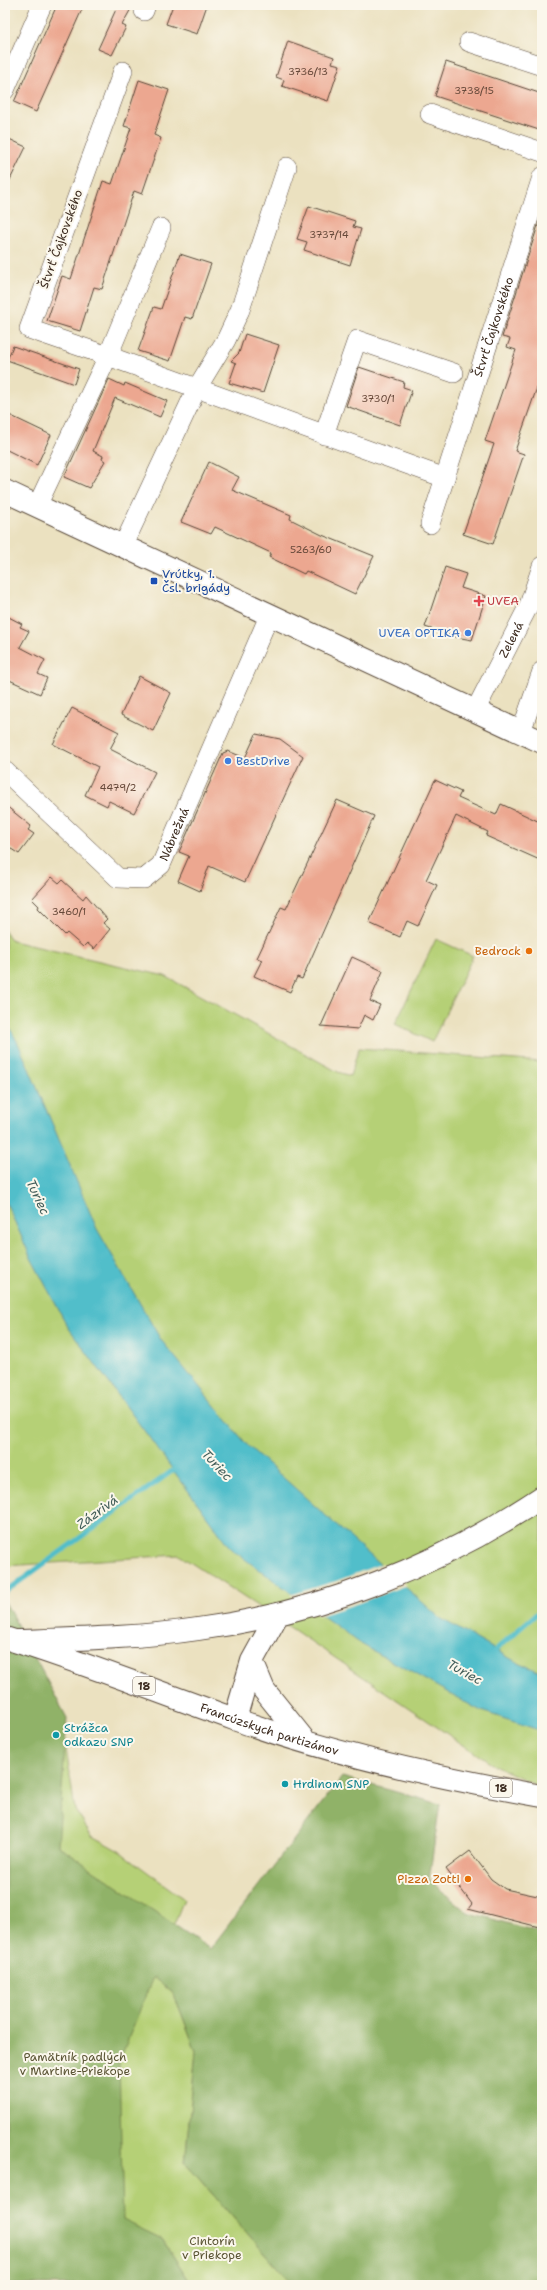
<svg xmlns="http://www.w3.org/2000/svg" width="547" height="2290" font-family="'Shantell Sans',sans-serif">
	<rect width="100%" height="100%" fill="#fbf7ec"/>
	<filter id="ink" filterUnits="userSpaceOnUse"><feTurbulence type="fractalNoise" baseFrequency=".025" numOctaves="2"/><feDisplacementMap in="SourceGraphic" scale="8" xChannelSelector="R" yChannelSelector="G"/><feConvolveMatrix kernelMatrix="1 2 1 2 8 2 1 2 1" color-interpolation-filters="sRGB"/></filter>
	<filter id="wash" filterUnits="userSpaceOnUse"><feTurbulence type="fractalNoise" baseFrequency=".012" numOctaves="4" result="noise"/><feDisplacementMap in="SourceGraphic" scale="16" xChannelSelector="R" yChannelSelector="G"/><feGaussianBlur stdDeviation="0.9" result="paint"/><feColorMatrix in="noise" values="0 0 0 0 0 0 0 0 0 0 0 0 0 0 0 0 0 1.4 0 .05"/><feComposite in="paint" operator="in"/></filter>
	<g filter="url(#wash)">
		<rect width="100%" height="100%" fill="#ebe1c0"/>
		<!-- green -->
		<path fill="#b5d076" stroke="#787d4a" d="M5,931L12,941L165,976L338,1072L350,1076L359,1048L542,1062V1788L490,1763L297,1632L179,1555L5,1566Z
			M436,939L473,956L432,1042L395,1024Z
			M63,1728L75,1810L92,1836L119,1851L184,1899L153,1977L174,1994L196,2051L185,2163L293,2285H192L162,2239L53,2233L42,1873Z"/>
		<!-- forest -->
		<path fill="#90b267" stroke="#666e42" d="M5,1602L67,1718L58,1846L210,1949L342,1777L440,1804L429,1880L467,1912L542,1933V2285H293L185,2163L196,2051L174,1994L153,1977L119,2062L123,2220L162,2239L192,2285H5Z"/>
		<!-- water -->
		<path fill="#51beca" stroke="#467474" d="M5,1019L18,1043L97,1229L161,1340L248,1446L440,1618L513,1660L542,1673V1731L481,1711L361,1644L231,1549L68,1327L31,1258L5,1200Z"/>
		<!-- pier -->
		<path fill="#ebe1c0" d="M383,1563L407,1585L359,1603L319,1616L290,1595L336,1581Z"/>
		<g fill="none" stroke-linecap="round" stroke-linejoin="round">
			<!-- stream -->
			<path stroke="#51beca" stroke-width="5" d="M5,1592L179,1466
				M492,1653L542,1609"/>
		</g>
		<g id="blocks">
			<!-- building -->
			<path fill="#eca790" d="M57,5H84L36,112L14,102Z
				M118,5H133L122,25L126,27L112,55L98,49Z
				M173,5H207L197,34L166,24Z
				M288,41L334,57L332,63L340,65L328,101L282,86L284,80L276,77Z
				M446,62L542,94V131L435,96Z
				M139,80L169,90L154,135L161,138L142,194L134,191L102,289L94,287L80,331L47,321L62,276L71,279L103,181L112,184L131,128L124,126Z
				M5,137L26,147L5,190Z
				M309,206L355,221L353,227L361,229L350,265L304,250L307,242L297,239Z
				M542,213V373L515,451L524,454L493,544L463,534L494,444L485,441L516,350L507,347L510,339L502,337Z
				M180,254L211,264L192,319L185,317L170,361L138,351L154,307L161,309Z
				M245,334L279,345L263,393L229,383L236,363L231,361L239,353Z
				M13,346L79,369L74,384L7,360Z
				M359,367L404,382L403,387L412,390L400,425L346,406Z
				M109,379L124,386L125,383L167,401L160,417L115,398L93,451L103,456L102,459L105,461L89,488L64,477Z
				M5,413L51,435L37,465L5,449Z
				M209,462L239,477L232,490L291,515L290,519L322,535L374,556L355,594L306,571L304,574L269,557L271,553L215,527L211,534L181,522Z
				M445,567L466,574L461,588L486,596L472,640L456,637L425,627Z
				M5,615L22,624L20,627L29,631L20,647L45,660L38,674L47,678L40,694L5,678Z
				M139,676L171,693L153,731L121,715Z
				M72,708L119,732L110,749L155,772L134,813L109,801L107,806L85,795L98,767L53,744Z
				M256,734L280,739L303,756L245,882L209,866L200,891L178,881L189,856L179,852L223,753L228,751L245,758Z
				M435,780L461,792L458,798L496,815L501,804L542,823V861L486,836L488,832L456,816L426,880L437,885L418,926L407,921L400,937L369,923Z
				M337,800L374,816L302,979L297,977L290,992L254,976L262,960L257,958L281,907L286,909Z
				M5,805L31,826L28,830L34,834L19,854L5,845Z
				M52,877L59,883L62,880L83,899L86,895L107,919L103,923L110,929L94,949L87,943L83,947L67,933L65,935L38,908L39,906L32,899Z
				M352,957L383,971L370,1001L380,1005L373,1020L364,1015L358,1029L321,1026Z
				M470,1851L491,1879L505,1889L542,1897V1916L539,1927L468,1909L472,1904L446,1869Z"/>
		</g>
	</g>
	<g filter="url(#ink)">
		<use href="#blocks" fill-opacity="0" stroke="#554536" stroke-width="1"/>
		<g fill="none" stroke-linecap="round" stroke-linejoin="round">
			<defs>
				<g id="minor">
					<path d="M144,11L146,5"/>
					<path d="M469,42L542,66"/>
					<path d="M123,71L29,329L108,356L445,478"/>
					<path d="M5,90L42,5"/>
					<path d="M430,114L542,152"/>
					<path d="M324,435L357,340L454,373"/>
					<path d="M37,506L108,356L161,228"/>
					<path id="s1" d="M430,524L542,177"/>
					<path d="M123,546L197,388L226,340L240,310L287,167"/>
					<path id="s2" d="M475,711L529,605L542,566"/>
					<path d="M521,732L542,671"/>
					<path id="s3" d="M5,771L118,878L144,879L161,865L269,616"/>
				</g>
				<path id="tertiary" d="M5,491L542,742
					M17,1641C78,1639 138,1638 198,1629C321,1613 440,1565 542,1497
					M252,1661L264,1690L305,1741
					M235,1719L252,1661L278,1614"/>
				<g id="primary">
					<path id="s4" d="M5,1638C83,1662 157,1692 234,1719C332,1754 440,1778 542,1796"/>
				</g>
			</defs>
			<!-- minor casing -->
			<use href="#minor" stroke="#554536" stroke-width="20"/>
			<!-- tertiary casing -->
			<use href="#tertiary" stroke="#554536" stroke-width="24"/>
			<!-- primary casing -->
			<use href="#primary" stroke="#554536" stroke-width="24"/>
			<!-- minor -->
			<use href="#minor" stroke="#fff" stroke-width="19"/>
			<!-- tertiary -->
			<use href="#tertiary" stroke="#fff" stroke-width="22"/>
			<!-- primary -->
			<use href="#primary" stroke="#fff" stroke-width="22"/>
		</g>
	</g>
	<!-- markers -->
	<rect fill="#1a4fb4" stroke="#fbf7ec" stroke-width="1.5" x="150" y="577" width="8" height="8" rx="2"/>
	<path fill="#e0444e" stroke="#fbf7ec" stroke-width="1.5" d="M477 595h4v4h4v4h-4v4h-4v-4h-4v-4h4z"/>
	<g fill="#3f7fe0" stroke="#fbf7ec" stroke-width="1.5">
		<circle cx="468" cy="633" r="4"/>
		<circle cx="228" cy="761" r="4"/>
	</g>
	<g fill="#e8710a" stroke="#fbf7ec" stroke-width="1.5">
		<circle cx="529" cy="951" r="4"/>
		<circle cx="468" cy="1879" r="4"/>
	</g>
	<g fill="#0f9aa8" stroke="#fbf7ec" stroke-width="1.5">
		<circle cx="56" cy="1735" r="4"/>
		<circle cx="285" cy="1784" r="4"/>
	</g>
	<g text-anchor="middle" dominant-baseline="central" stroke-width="4" stroke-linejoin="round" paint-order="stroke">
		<!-- number labels -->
		<g font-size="10" fill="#67493a">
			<text x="308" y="71">3736/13</text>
			<text x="474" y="90">3738/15</text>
			<text x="329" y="234">3737/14</text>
			<text x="378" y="398">3730/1</text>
			<text x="311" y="549">5263/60</text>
			<text x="118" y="787">4479/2</text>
			<text x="69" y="911">3460/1</text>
		</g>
		<!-- shield labels -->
		<g fill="#fbf7ec" stroke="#75685c" stroke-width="1">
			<rect x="133" y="1677" width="22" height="18" rx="3"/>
			<rect x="490" y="1779" width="22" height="18" rx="3"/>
		</g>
		<g font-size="11" font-weight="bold" fill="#3b2a1e">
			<text x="144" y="1686">18</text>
			<text x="501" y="1788">18</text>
		</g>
		<!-- street labels -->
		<g font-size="12" fill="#3b2a1e" stroke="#fbf7ec">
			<text transform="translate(61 239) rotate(-70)">Štvrť Čajkovského</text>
			<text stroke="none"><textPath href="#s1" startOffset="207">Štvrť Čajkovského</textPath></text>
			<text stroke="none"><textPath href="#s2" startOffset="80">Zelená</textPath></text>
			<text stroke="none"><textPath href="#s3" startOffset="237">Nábrežná</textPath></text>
			<text stroke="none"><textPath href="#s4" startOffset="280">Francúzskych partizánov</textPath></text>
		</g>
		<!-- transit labels -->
		<g font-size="12" fill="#164399" stroke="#fbf7ec" text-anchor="start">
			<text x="162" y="574">Vrútky, 1.<tspan x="162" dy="14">Čsl. brigády</tspan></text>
		</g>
		<!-- health labels -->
		<g font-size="12" fill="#be3a42" stroke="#fbf7ec" text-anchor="start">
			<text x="487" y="601">UVEA</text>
		</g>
		<!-- shop labels -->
		<g font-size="12" fill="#366cbe" stroke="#fbf7ec" text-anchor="end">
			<text x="460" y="633">UVEA OPTIKA</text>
			<text x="236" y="761" text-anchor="start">BestDrive</text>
		</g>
		<!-- food labels -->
		<g font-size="12" fill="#c56008" stroke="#fbf7ec" text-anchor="end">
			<text x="521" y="951">Bedrock</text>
			<text x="460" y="1879">Pizza Zotti</text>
		</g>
		<!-- culture labels -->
		<g font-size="12" fill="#0d838f" stroke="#fbf7ec" text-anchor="start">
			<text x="64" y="1728">Strážca<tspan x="64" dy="14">odkazu SNP</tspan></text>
			<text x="293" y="1784">Hrdinom SNP</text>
		</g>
		<!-- park labels -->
		<g font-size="12" fill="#5a5434" stroke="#fbf7ec">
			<text x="75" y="2057">Pamätník padlých<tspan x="75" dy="14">v Martine-Priekope</tspan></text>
			<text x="212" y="2241">Cintorín<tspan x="212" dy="14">v Priekope</tspan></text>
		</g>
		<!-- water labels -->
		<g font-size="13" font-style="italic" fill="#435e5a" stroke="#fbf7ec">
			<text transform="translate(38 1197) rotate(65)">Turiec</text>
			<text transform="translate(217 1465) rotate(47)">Turiec</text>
			<text transform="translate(97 1512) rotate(-36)">Zázrivá</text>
			<text transform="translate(465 1672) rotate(29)">Turiec</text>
		</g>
	</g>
	<!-- margin -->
	<rect width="547" height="2290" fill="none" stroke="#fbf7ec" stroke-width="20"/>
</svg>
